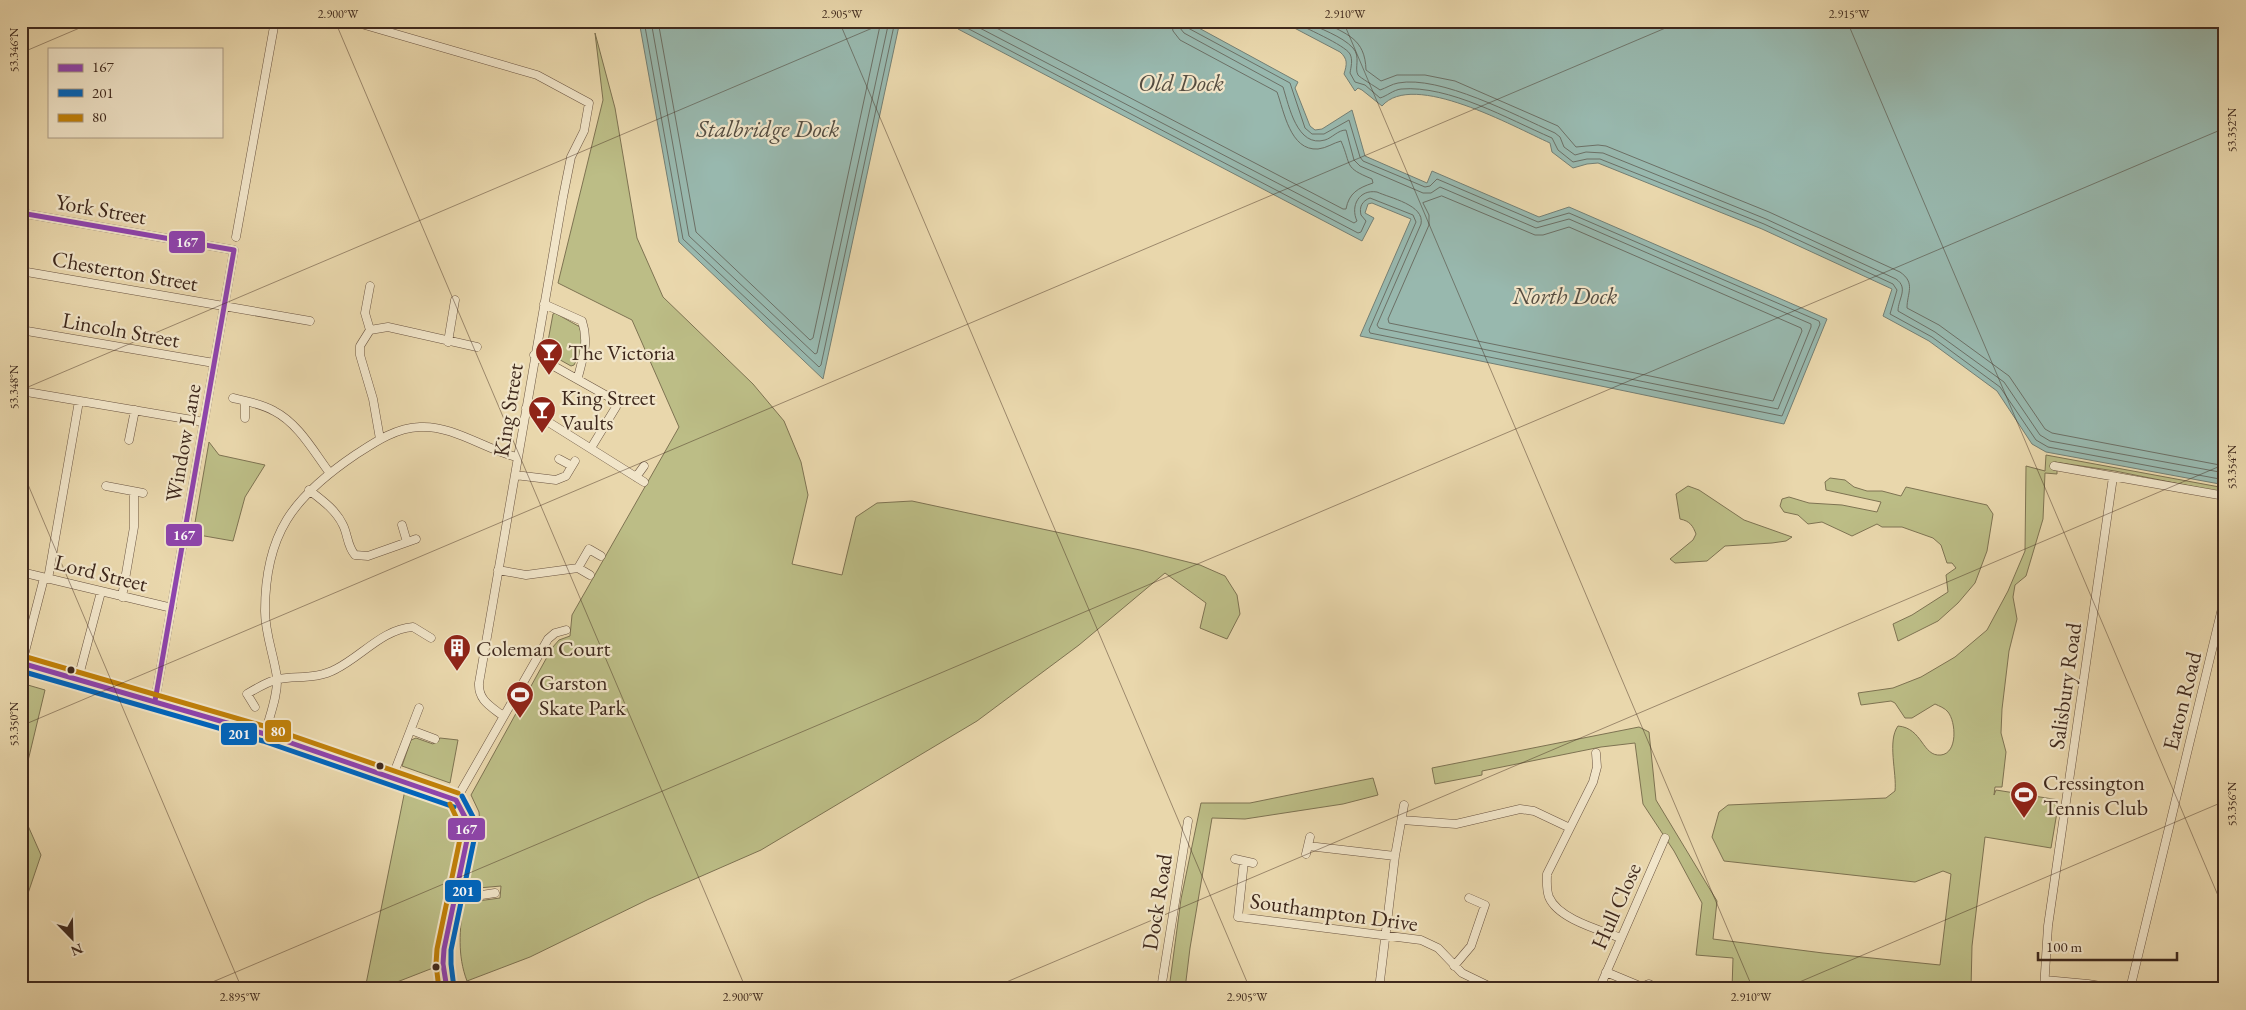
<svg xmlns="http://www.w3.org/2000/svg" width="2246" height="1010" font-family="'EB Garamond',serif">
	<rect width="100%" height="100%" fill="#e9d7ac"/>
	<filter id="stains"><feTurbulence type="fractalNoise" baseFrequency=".004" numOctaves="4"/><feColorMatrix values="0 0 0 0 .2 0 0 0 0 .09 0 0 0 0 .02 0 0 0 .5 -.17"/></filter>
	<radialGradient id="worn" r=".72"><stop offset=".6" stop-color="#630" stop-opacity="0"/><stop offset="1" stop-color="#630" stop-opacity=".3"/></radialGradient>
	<!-- green -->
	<path fill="#bcbd86" stroke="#7e7352" d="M595,33L615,108L637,238L663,297L753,384L784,421L801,462L808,495L792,564L842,575L856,517L877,503L912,501L1140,550L1200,565L1225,576L1237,595L1240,614L1227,639L1200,628L1206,603L1165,573L1079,645L977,721L761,850L649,899L530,957L467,981C457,955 460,930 463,903L500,898L501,886L467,889L480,825L479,812L471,795L552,648L559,640L570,636L572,615L679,427L632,320L558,283L603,100Z
		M555,313L580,327L583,344L580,359H577L574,365L571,366L546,352L553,314Z
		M209,442L219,455L265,465L245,497L233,541L193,534Z
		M2046,455L2225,488V493L2115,471L2055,462L2054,470H2057V474L2045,473L2043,519L2026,576L2015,585L2013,597L2017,619L2009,651L2002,709L2001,733L2006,752L2002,787H1995L1994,795L1996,790L2059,800L2051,848L1985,837L1972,946L1971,989H1732L1733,958L1696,955L1702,903L1674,851L1643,804L1635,743L1601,747L1482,771V775L1435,784L1432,768L1639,727L1649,732L1656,800L1717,901L1713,939L1823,953L1940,965L1951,874L1943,871L1915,882L1724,861L1712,837L1719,812L1728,805L1886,798L1895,791C1897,773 1887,741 1898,726C1923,728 1922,757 1941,755C1958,753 1956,722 1948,712C1945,708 1939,706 1935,704L1912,718H1905L1895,703L1891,701L1861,705L1858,693L1893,688L1921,677L1955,657L1987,630L2008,591L2025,551L2026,466L2045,471Z
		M1830,478L1845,480L1854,487L1867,491H1882L1901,496L1906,487L1987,505L1993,514L1987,551L1975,583L1958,603L1938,621L1898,641L1893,624L1912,615L1948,592L1946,575L1956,568L1952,563H1947L1941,545L1933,538L1902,527H1882L1877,524L1852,536L1822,522L1808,524L1798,515L1784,512L1780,506L1782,499L1789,497L1809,503L1842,505L1877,512L1881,502L1826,490L1825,482Z
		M1688,486L1699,490L1744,520L1792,537L1786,541L1772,543L1725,546L1707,561L1675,563L1670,559L1693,540L1696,534C1693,526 1690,521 1680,519L1676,494Z
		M21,683L45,690L21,790Z
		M416,738L433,744L440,738L458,740L450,783L402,766L411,740Z
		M1373,778L1378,795L1343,804L1245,819L1212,818L1190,948L1185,989H1169L1181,899L1201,803H1250Z
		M405,790L445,805L454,814L458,827L457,850L433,968L379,989H365Z
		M21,810L41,855L21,914Z
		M21,923L27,937L21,960Z"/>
	<!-- water -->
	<path fill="#98b8ae" stroke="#747f74" d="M639,21H900L823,379L679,242Z
		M962,21H1186L1298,82L1295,88L1310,126L1315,130L1322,129L1352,110L1365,156L1427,183L1432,171L1539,217L1569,207L1827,319L1784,424L1360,336L1411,219L1372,203L1368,204L1365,213L1374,218L1362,241L958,29Z
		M1281,21H2225V485L2046,452L2032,444L1997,391L1929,341L1883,316L1892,289L1762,229L1598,163L1587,164L1573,168L1552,152L1550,143C1514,127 1413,70 1382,106L1362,90L1358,88L1355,91L1344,74C1347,64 1348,59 1340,52Z"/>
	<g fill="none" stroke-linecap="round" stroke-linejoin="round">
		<!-- shore -->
		<path stroke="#6c7066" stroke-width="1" d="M644,21L683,239L819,367L821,365L895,21
			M651,21L689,236L815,354L817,353L889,21
			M658,21L696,232L810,340L813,338L881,21
			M966,21L967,28L1358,233L1361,232L1366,221L1361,215C1359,207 1362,201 1370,198L1413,215L1416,222L1369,330L1370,333L1782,416L1820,324L1819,321L1569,213L1538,222L1437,179L1430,186L1425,187L1363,161L1360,157L1349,120L1324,134H1312L1305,128L1290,83L1188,28L1185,21
			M973,21L974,25L1354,223L1357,221C1350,206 1359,189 1377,192C1390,198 1425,205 1421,224L1377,325L1379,328L1778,409L1811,327V324L1569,219L1536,228L1440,187L1431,193H1423L1360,166L1354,160L1346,130C1338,130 1332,138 1325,140C1297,148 1289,106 1283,87L1184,33L1180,28L1178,21
			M983,21L1343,209H1346C1349,193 1358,188 1373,183L1372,179C1343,167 1352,166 1341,141C1333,143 1327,148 1318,149C1290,151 1284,111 1277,92L1180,40L1173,31L1171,21
			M1292,21C1303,27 1345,45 1350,54C1353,60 1351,67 1350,73L1355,82L1365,85L1380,98C1387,96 1393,90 1401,89C1449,85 1508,119 1552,138L1558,150L1573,162L1587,159H1600L1764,224L1893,284L1897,290L1890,314L1932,337L2000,387L2036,440L2048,447L2225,480
			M1305,21C1320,29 1342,36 1353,48C1361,57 1354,68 1358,75C1359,77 1376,87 1380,90C1386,88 1392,84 1398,83C1440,75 1515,115 1555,133L1560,137L1564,147L1575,155L1586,152L1603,153L1766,219L1896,279C1909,288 1898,299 1898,311L1935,332L2004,382L2040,435L2050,441L2225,473
			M1322,21C1347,35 1365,38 1366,70L1381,81L1397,75H1425L1455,81L1558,126L1576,147L1598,145L1606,146L1769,212L1900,272C1916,283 1907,293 1907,308L1939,325L2009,376L2045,429L2052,433L2225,466
			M1442,196L1535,235H1543L1569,227L1801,328L1802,331L1773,401L1389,323L1388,319L1429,225V215L1423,203Z"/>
		<defs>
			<path id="street" d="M351,21L537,75L589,103L584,131L571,157L563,197L479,683C478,700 490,706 503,716
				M21,213L234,250L155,701
				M236,237L275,21
				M21,271L310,321
				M370,286L365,313L370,330
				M544,304L582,321C589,342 583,357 578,377
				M21,330L214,363
				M448,342L455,300
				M534,355L616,401V407L591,448
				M21,391L204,422
				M233,398C246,401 262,404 274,411C298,423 314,452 329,472
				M526,408L644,482
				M245,418V401
				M380,439L373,399L360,355V346L370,330L388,327L477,347
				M129,440L135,410
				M559,459L572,466
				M2054,466L2225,496
				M515,475L556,480L566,476L575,461
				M636,477L644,466
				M106,486L143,493
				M309,490C322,500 336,510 343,525C348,535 347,546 355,555L368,556L416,539
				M402,525L407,542
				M578,568L590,575
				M498,570L526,575L578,568L589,549L601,556
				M21,572L172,608
				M48,579L79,401
				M122,597L134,527V492
				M21,663L265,734L456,800
				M22,663L44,578
				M78,679L101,592
				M255,707L247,694C257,688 268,681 279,679C298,676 318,679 336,669C362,656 383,629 413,627L431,638
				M411,730L435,739
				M265,734C269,717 278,696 277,678C274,655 265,634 265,611C265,534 293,497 355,455C375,442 395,428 420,427C453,425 486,450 517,457
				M1596,753L1597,767L1593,782L1547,874C1547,882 1546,889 1549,897C1558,919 1600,930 1621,938
				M392,778L419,708
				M456,800L548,639L555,633L566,630
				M1402,820L1456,824L1520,809L1534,811L1570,828
				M1308,846L1395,856
				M1306,854L1310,837
				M1235,859L1253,863
				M1244,861L1238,917L1421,940L1438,948L1462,973L1495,989
				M455,899L495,893
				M1454,966L1471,946L1485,905L1469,898
				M1606,972L1642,987L1649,984L1658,989
				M2045,980L2088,984L2119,989
				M447,989L443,964L444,949L467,840C468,824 466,814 456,800
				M1161,989L1188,821
				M1379,989L1395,856L1404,805
				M1599,989L1665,838
				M2044,989L2048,926L2113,477
				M2130,989L2225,596
				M2223,989L2225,983"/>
			<path id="highway" d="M582,989H632"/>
		</defs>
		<!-- street casing -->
		<use href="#street" stroke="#6a5441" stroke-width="9"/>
		<!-- highway casing -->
		<use href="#highway" stroke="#3f291d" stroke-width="16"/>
		<!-- street -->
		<use href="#street" stroke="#f1e5c9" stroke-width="8"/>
		<!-- highway -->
		<use href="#highway" stroke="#e9d7ac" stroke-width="14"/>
		<defs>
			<path id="bus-1" d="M21,213L234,250L155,701
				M21,663L265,734L456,800L466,819L467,840L444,949L443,964L447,989"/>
			<path id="bus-2" d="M21,671L263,741L454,807
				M454,988L451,964V950L474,840L473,817L462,796"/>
			<path id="bus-3" d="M23,656L267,727L458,793
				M439,989L436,964L437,949L460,839L458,821L450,804"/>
		</defs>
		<!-- bus-1 casing -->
		<use href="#bus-1" stroke="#f1e5c9" stroke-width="9"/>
		<!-- bus-2 casing -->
		<use href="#bus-2" stroke="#f1e5c9" stroke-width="9"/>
		<!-- bus-3 casing -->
		<use href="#bus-3" stroke="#f1e5c9" stroke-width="9"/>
		<!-- bus-1 -->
		<use href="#bus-1" stroke="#8e44ad" stroke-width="5"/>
		<!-- bus-2 -->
		<use href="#bus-2" stroke="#0065bd" stroke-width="5"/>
		<!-- bus-3 -->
		<use href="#bus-3" stroke="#c08009" stroke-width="5"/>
	</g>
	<!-- ticks -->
	<path fill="none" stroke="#3f291d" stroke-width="1" stroke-opacity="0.45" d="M335,21L746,989M839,21L1250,989M1343,21L1753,989M1847,21L2225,912M21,53L96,21M21,390L889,21M21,468L242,989M21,726L1682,21M196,989L2225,128M990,989L2225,464M1783,989L2225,801"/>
	<!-- icons -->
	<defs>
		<symbol id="bar-pin" viewBox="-11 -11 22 30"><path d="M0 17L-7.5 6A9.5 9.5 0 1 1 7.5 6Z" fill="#8f2418" stroke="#f1e5c9"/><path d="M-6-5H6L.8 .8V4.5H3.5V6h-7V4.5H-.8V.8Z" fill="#fff"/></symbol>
		<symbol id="building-pin" viewBox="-11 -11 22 30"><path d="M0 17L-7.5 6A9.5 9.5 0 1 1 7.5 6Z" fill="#8f2418" stroke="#f1e5c9"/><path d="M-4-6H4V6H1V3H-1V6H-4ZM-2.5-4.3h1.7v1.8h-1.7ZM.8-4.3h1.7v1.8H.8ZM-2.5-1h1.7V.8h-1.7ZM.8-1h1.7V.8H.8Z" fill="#fff"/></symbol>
		<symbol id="stadium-pin" viewBox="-11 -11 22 30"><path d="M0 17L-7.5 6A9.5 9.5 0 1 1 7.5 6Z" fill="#8f2418" stroke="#f1e5c9"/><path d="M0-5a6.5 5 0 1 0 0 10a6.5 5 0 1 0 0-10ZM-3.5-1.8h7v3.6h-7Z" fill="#fff"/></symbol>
	</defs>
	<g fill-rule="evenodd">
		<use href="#bar-pin" x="533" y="336" width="32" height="43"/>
		<use href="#bar-pin" x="526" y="394" width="32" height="43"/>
		<use href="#building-pin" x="441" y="632" width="32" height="43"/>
		<use href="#stadium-pin" x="504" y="679" width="32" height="43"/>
		<use href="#stadium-pin" x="2008" y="779" width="32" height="43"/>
	</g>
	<!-- markers -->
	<g fill="#3f291d" stroke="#f1e5c9" stroke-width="2">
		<circle cx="71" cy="670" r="4.5"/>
		<circle cx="380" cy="766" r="4.5"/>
		<circle cx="436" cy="967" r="4.5"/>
	</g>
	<g text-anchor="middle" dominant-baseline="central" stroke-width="4.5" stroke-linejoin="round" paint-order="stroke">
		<!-- street labels -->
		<g font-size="22" fill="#3f291d" stroke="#f1e5c9">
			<text transform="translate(101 209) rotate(10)">York Street</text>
			<text transform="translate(125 271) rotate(10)">Chesterton Street</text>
			<text transform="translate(121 330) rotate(10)">Lincoln Street</text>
			<text transform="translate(508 410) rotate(-81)">King Street</text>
			<text transform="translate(183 443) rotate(-80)">Window Lane</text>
			<text transform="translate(101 573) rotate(14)">Lord Street</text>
			<text transform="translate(2065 686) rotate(-82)">Salisbury Road</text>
			<text transform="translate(2182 701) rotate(-76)">Eaton Road</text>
			<text transform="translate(1157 902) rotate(-81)">Dock Road</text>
			<text transform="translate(1616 906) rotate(-66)">Hull Close</text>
			<text transform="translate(1334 912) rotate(8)">Southampton Drive</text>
		</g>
		<!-- poi labels -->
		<g font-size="22" fill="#3f291d" stroke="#f1e5c9" text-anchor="start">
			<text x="568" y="352">The Victoria</text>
			<text x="561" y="397">King Street<tspan x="561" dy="25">Vaults</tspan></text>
			<text x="476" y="648">Coleman Court</text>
			<text x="539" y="682">Garston<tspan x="539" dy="25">Skate Park</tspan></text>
			<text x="2043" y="782">Cressington<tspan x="2043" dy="25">Tennis Club</tspan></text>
		</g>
		<!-- water labels -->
		<g font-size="24" font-style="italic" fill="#554d41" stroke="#f1e5c9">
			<text x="1181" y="82">Old Dock</text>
			<text x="768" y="128">Stalbridge Dock</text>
			<text x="1565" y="295">North Dock</text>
		</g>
	</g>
	<g stroke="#f1e5c9" stroke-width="2">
		<rect x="168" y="230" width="38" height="24" rx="5" fill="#8e44ad"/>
		<rect x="165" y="523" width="38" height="24" rx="5" fill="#8e44ad"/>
		<rect x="264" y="719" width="28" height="24" rx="5" fill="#c08009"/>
		<rect x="220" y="722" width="38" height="24" rx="5" fill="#0065bd"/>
		<rect x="447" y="817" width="39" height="24" rx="5" fill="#8e44ad"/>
		<rect x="444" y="879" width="38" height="24" rx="5" fill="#0065bd"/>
	</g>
	<g font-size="14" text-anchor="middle" font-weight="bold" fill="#fff">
		<text x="187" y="247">167</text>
		<text x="184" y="540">167</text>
		<text x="278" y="736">80</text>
		<text x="239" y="739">201</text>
		<text x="466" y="834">167</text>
		<text x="463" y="896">201</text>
	</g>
	<!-- margin -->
	<rect width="2246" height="1010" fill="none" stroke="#e9d7ac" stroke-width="55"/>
	<!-- legend -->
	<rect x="48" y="48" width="175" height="90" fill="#f1e5c9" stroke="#aa9a84"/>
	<rect x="58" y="64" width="25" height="8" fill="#8e44ad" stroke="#aa9a84"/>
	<text x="92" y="72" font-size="15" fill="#3f291d">167</text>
	<rect x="58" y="89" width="25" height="8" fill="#0065bd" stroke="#aa9a84"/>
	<text x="92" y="98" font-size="15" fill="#3f291d">201</text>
	<rect x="58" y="114" width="25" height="8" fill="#c08009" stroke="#aa9a84"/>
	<text x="92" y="122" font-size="15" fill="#3f291d">80</text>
	<!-- north arrow -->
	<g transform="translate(72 938) rotate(157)" stroke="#f1e5c9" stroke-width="4" paint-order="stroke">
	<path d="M0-4L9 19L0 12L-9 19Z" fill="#3f291d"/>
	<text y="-8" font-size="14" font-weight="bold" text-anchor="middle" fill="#3f291d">N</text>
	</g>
	<!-- scale -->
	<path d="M2038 952v8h139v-8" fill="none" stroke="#3f291d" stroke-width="2.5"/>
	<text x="2046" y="952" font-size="15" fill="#3f291d" stroke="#f1e5c9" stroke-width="4" paint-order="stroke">100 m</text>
	<rect x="28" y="28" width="2190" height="954" fill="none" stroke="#3f291d" stroke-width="2"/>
	<g font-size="12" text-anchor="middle" fill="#3f291d">
		<text x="338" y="18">2.900°W</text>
		<text x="842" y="18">2.905°W</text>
		<text x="1345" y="18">2.910°W</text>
		<text x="1849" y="18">2.915°W</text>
		<text transform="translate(14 50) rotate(-90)" y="4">53.346°N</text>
		<text transform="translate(2232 130) rotate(-90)" y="4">53.352°N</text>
		<text transform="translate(14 387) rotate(-90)" y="4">53.348°N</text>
		<text transform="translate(2232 467) rotate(-90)" y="4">53.354°N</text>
		<text transform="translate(14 724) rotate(-90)" y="4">53.350°N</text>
		<text transform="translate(2232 804) rotate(-90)" y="4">53.356°N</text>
		<text x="240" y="1001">2.895°W</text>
		<text x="743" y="1001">2.900°W</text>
		<text x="1247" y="1001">2.905°W</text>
		<text x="1751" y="1001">2.910°W</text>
	</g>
	<rect width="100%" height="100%" filter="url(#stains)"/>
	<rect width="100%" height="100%" fill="url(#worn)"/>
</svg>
